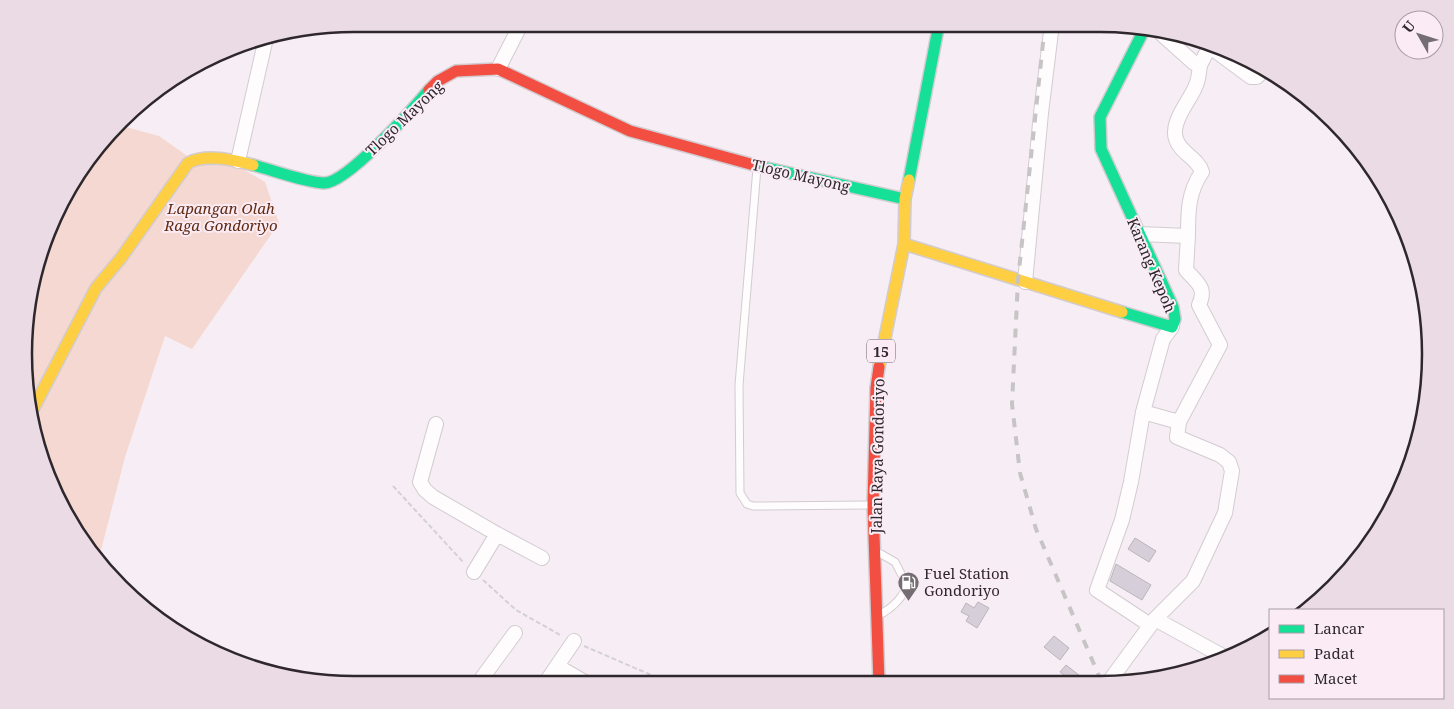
<svg xmlns="http://www.w3.org/2000/svg" width="1454" height="709" font-family="'Noto Serif',serif">
	<rect width="100%" height="100%" fill="#f6eef4"/>
	<!-- green -->
	<path fill="#f4d8d1" d="M122,126L159,136L193,160L241,168L265,182L279,223L192,349L165,336L125,457L99,558L58,501L27,397L30,290L49,228L79,171Z"/>
	<!-- building -->
	<path fill="#d6cfda" stroke="#bab5ba" d="M1135,538L1156,551L1149,562L1128,549Z
		M1116,564L1151,585L1142,600L1110,581Z
		M978,602L989,608L977,628L966,621L969,616L961,612L966,603L974,608Z
		M1054,636L1069,648L1060,660L1044,647Z
		M1066,665L1089,683H1074L1060,672Z"/>
	<g fill="none" stroke-linecap="round" stroke-linejoin="round">
		<defs>
			<path id="lane" d="M757,168L739,385L740,493L747,504L753,506L868,505
				M881,554L895,562L907,585C903,598 894,606 883,613"/>
			<path id="street" d="M1156,29L1194,63L1200,65L1211,44
				M1209,46L1251,77H1257L1264,69
				M498,69L517,32L519,24
				M238,161L266,38
				M1139,234L1188,236C1188,212 1188,192 1202,172C1198,158 1180,153 1176,139C1170,121 1191,100 1196,85C1199,79 1199,71 1200,65
				M1025,282L1041,113L1052,24
				M1179,422L1220,345L1199,305C1207,287 1197,283 1186,270L1188,236
				M436,424L420,482L425,490L433,497L497,534
				M474,572L497,534L542,558
				M1155,619L1228,659
				M1150,625L1097,590L1122,520L1131,482L1143,412L1163,339L1172,327
				M557,666L588,684
				M1108,683L1155,619L1193,581L1225,513L1232,471L1229,462L1220,455L1177,437L1179,422L1143,412
				M492,685L482,678L515,633
				M544,685L574,641"/>
			<path id="fast" d="M253,165C273,170 304,182 324,183C346,184 413,109 429,90
				M754,165L905,199
				M909,180L939,24
				M1122,312L1172,327L1175,319L1173,307L1101,149L1100,117L1145,28"/>
			<path id="slow" d="M904,244L1122,312
				M879,367L904,244L905,199L909,180
				M31,413L96,288L121,258L188,163C206,153 234,160 253,165"/>
			<path id="jam" d="M429,90L438,81L456,71L498,69L630,131L754,165
				M879,367L876,388L873,505L879,683"/>
		</defs>
		<!-- lane casing -->
		<use href="#lane" stroke="#d2ccd0" stroke-width="9"/>
		<!-- street casing -->
		<use href="#street" stroke="#d2ccd0" stroke-width="16"/>
		<!-- fast casing -->
		<use href="#fast" stroke="#d2ccd0" stroke-width="14"/>
		<!-- slow casing -->
		<use href="#slow" stroke="#d2ccd0" stroke-width="14"/>
		<!-- jam casing -->
		<use href="#jam" stroke="#d2ccd0" stroke-width="14"/>
		<!-- path -->
		<path stroke="#d3d1d2" stroke-width="2" stroke-dasharray="5 2.5" stroke-linecap="butt" d="M393,486L464,563
			M483,580L516,610L562,636
			M584,646L672,684"/>
		<!-- lane -->
		<use href="#lane" stroke="#fefcfd" stroke-width="7"/>
		<!-- street -->
		<use href="#street" stroke="#fefcfd" stroke-width="14"/>
		<!-- fast -->
		<use href="#fast" stroke="#16e098" stroke-width="11"/>
		<!-- slow -->
		<use href="#slow" stroke="#ffcf43" stroke-width="11"/>
		<!-- jam -->
		<use href="#jam" stroke="#f24e42" stroke-width="11"/>
		<!-- rail -->
		<path stroke="#c6c4c5" stroke-width="4" stroke-dasharray="9 9" stroke-linecap="butt" d="M1045,24L1018,280L1012,404L1020,473L1036,529L1102,683"/>
	</g>
	<!-- icons -->
	<defs>
		<symbol id="fuel-pin" viewBox="-11 -11 22 30"><path d="M0 17L-7.5 6A9.5 9.5 0 1 1 7.5 6Z" fill="#746d72" stroke="#faebf5"/><path d="M-5.5-6h7V0h2V4h1.3V-2.5L3-4.5l.8-.8L6-3V5H2.5V1h-1V6h-7ZM-4.2-4.7v3.2H.2V-4.7Z" fill="#fff"/></symbol>
	</defs>
	<g fill-rule="evenodd">
		<use href="#fuel-pin" x="896" y="570" width="25" height="34"/>
	</g>
	<g text-anchor="middle" dominant-baseline="central" stroke-width="4" stroke-linejoin="round" paint-order="stroke">
		<!-- shield labels -->
		<rect fill="#faebf5" stroke="#6b6268" stroke-width="1" x="867" y="339.5" width="28" height="23" rx="4"/>
		<g font-size="14" font-weight="bold" fill="#2e282c">
			<text x="881" y="351">15</text>
		</g>
		<!-- street labels -->
		<g font-size="15" fill="#2e282c" stroke="#faebf5">
			<text transform="translate(404 118) rotate(-44)">Tlogo Mayong</text>
			<text transform="translate(801 175) rotate(13)">Tlogo Mayong</text>
			<text transform="translate(1152 265) rotate(67)">Karang Kepoh</text>
			<text transform="translate(877 456) rotate(-89)">Jalan Raya Gondoriyo</text>
		</g>
		<!-- park labels -->
		<g font-size="15" font-style="italic" fill="#612b12" stroke="#faebf5">
			<text x="221" y="208">Lapangan Olah<tspan x="221" dy="17">Raga Gondoriyo</tspan></text>
		</g>
		<!-- poi labels -->
		<g font-size="15" fill="#2e282c" stroke="#faebf5" text-anchor="start">
			<text x="924" y="573">Fuel Station<tspan x="924" dy="17">Gondoriyo</tspan></text>
		</g>
	</g>
	<!-- crop -->
	<path d="M0 0H1454V709H0ZM354 32H1100A322 322 0 0 1 1422 354V354A322 322 0 0 1 1100 676H354A322 322 0 0 1 32 354V354A322 322 0 0 1 354 32Z" fill="#eadbe5" fill-rule="evenodd"/>
	<path fill="none" stroke="#2e282c" stroke-width="2.5" d="M354 32H1100A322 322 0 0 1 1422 354V354A322 322 0 0 1 1100 676H354A322 322 0 0 1 32 354V354A322 322 0 0 1 354 32Z"/>
	<!-- legend -->
	<rect x="1269" y="609" width="175" height="90" fill="#faebf5" stroke="#a89da5"/>
	<rect x="1279" y="625" width="25" height="8" fill="#16e098" stroke="#a89da5"/>
	<text x="1314" y="634" font-size="15" fill="#2e282c">Lancar</text>
	<rect x="1279" y="650" width="25" height="8" fill="#ffcf43" stroke="#a89da5"/>
	<text x="1314" y="659" font-size="15" fill="#2e282c">Padat</text>
	<rect x="1279" y="675" width="25" height="8" fill="#f24e42" stroke="#a89da5"/>
	<text x="1314" y="684" font-size="15" fill="#2e282c">Macet</text>
	<!-- north arrow -->
	<g transform="translate(1419 35) rotate(309)"><circle r="24" fill="#faebf5" stroke="#a89da5"/>
	<path d="M0-4L9 19L0 12L-9 19Z" fill="#746d72"/>
	<text y="-8" font-size="14" font-weight="bold" text-anchor="middle" fill="#2e282c">U</text>
	</g>
</svg>
